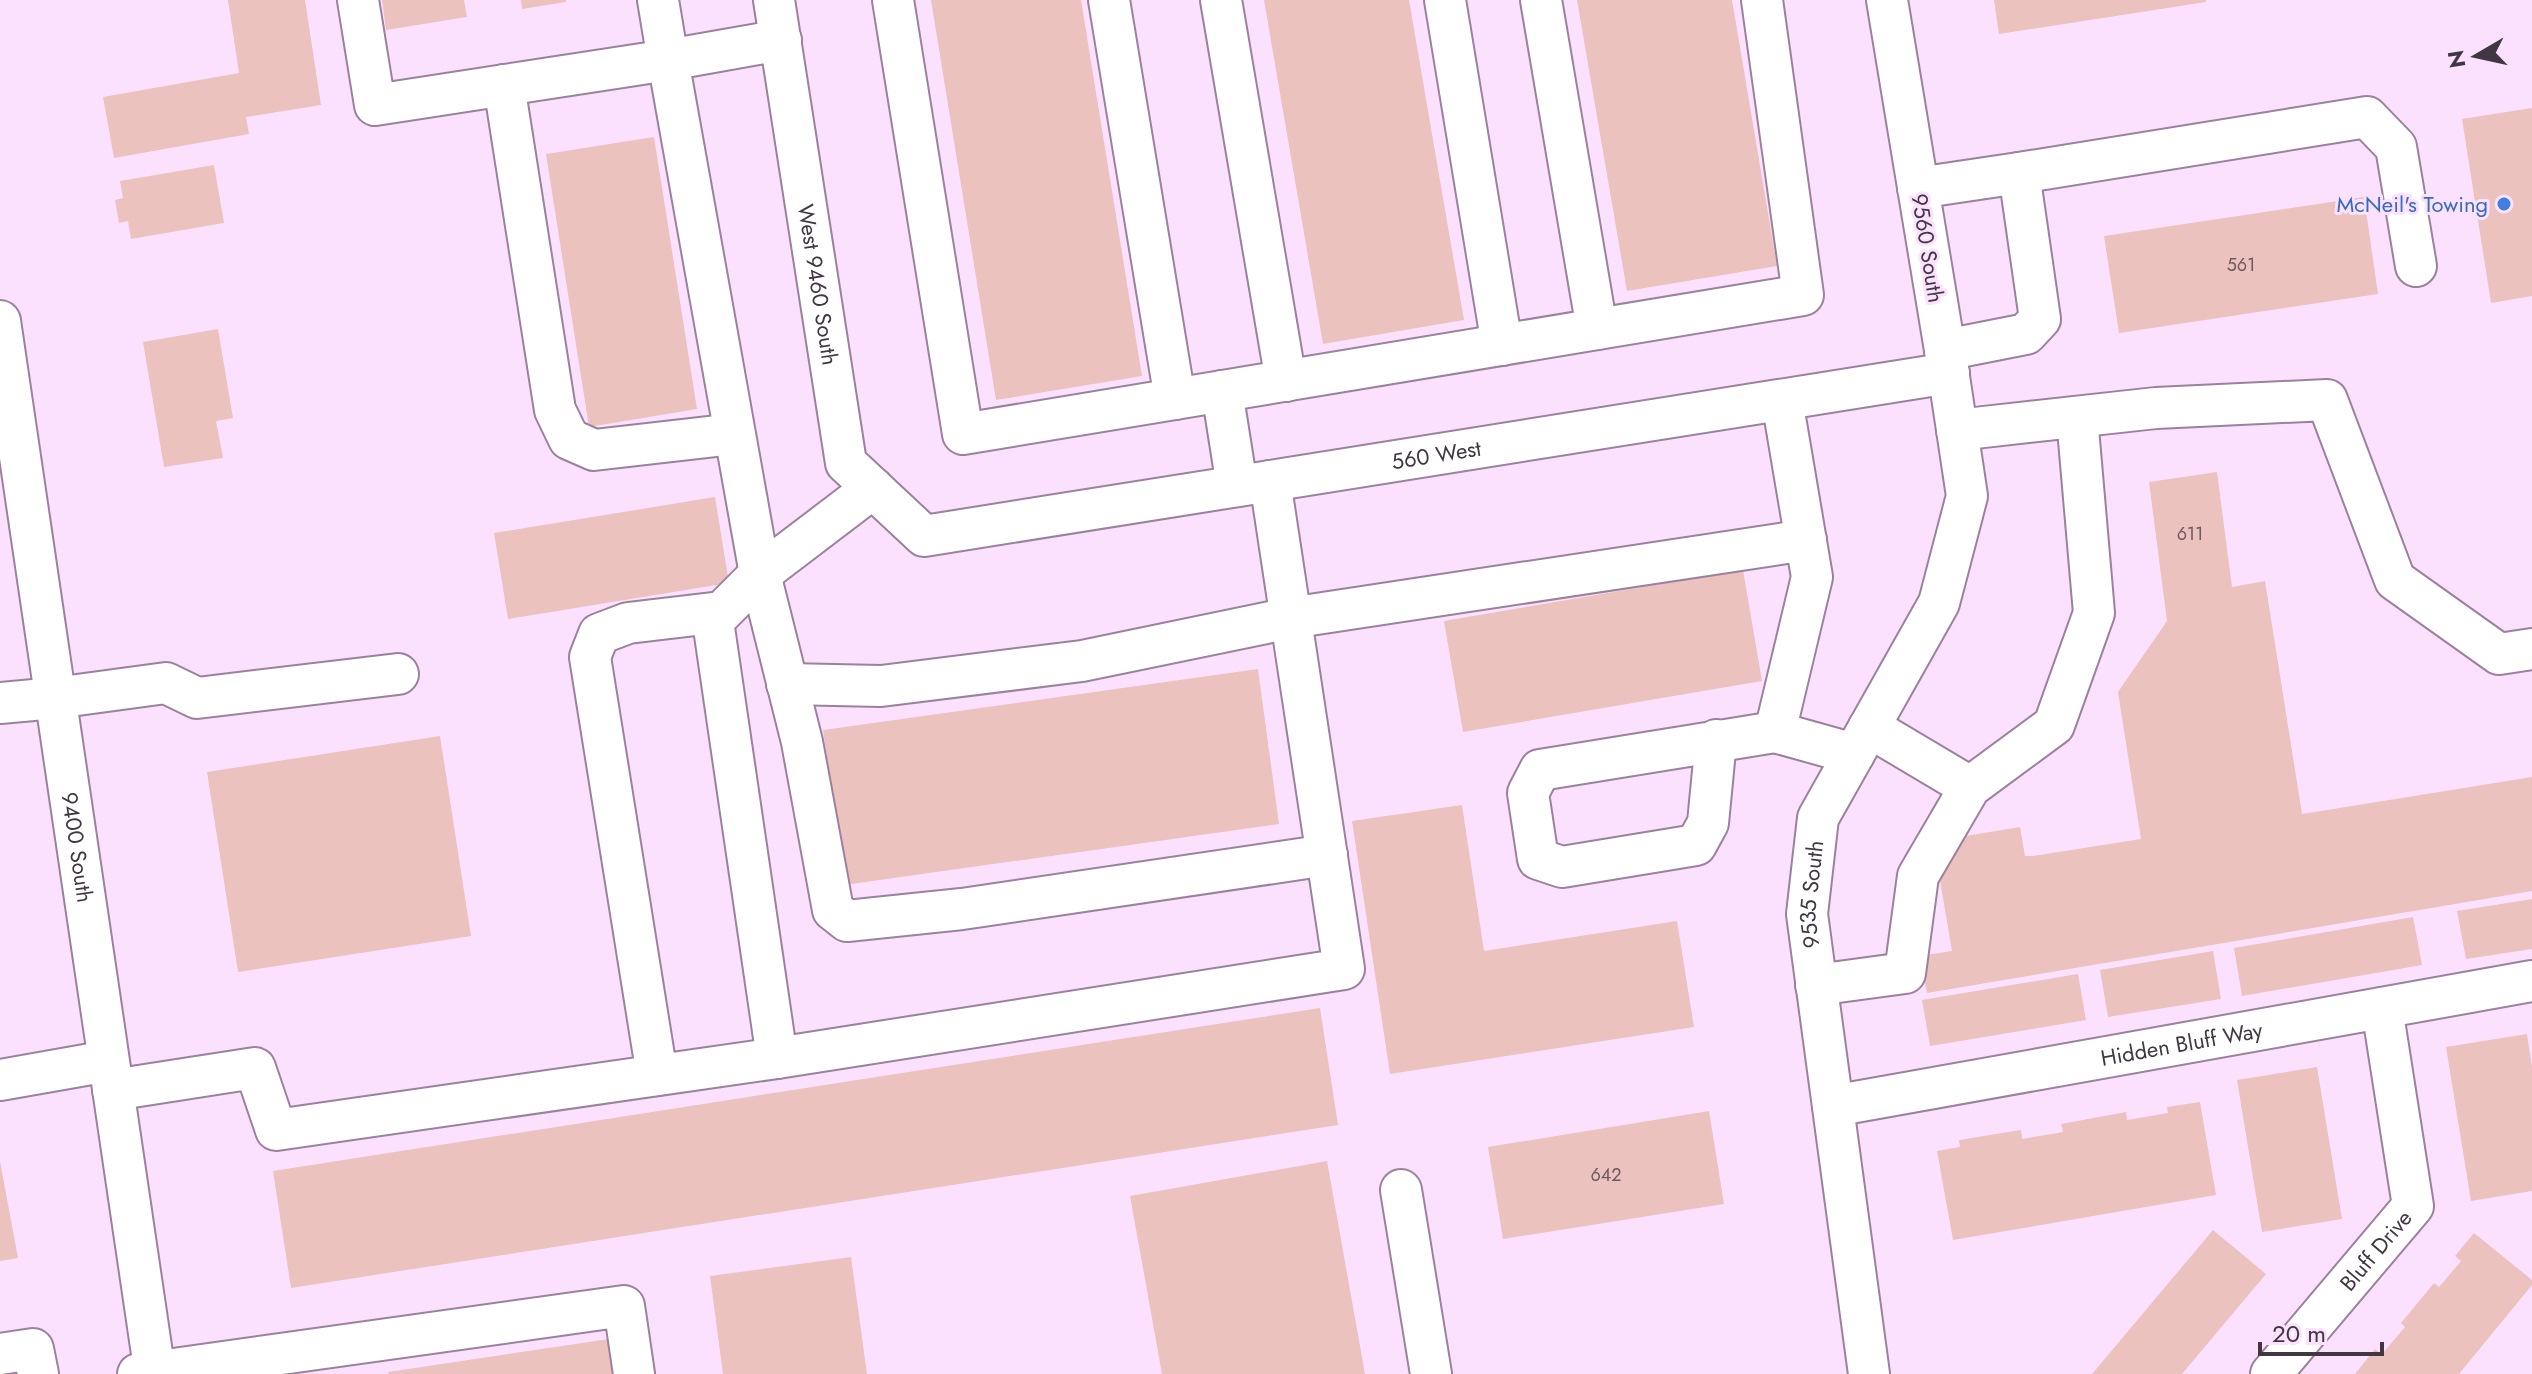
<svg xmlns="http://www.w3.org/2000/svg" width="2532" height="1374" font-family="Jost,sans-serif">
	<rect width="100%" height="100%" fill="#fce1ff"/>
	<!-- building -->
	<path fill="#ecc2bf" d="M228,0H305L321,105L246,117L249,134L114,158L103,97L239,73Z
		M382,0H464L467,17L386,30Z
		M521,0H566V2L522,9Z
		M931,0H1081L1142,376L996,400Z
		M1264,0H1409L1464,320L1323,344Z
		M1577,0H1732L1777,266L1627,291Z
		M1994,0H2206V2L1999,34Z
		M2532,108V296L2491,303L2462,119Z
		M654,137L697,409L589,427L546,154Z
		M214,165L224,223L131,239L128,221L119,223L115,200L123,198L120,181Z
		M2364,197L2378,294L2119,333L2104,236Z
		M218,329L233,418L216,421L223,458L164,467L143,342Z
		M2217,472L2232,587L2265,581L2302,814L2532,777V891L1927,993L1920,956L1952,951L1939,875L1965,836L2020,827L2025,856H2033L2141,839L2118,692L2167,621L2149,482Z
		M715,497L729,583L508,619L494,533Z
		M1743,570L1762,681L1463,732L1444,621Z
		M1258,669L1279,824L844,885L823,730Z
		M440,736L471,936L238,972L207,772Z
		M1462,805L1484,951L1677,921L1694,1027L1390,1074L1352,821Z
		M2532,899V949L2466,959L2457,911Z
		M2413,917L2422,965L2242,996L2234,948Z
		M2213,951L2221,999L2108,1017L2100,970Z
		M2078,974L2086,1020L1930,1046L1922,1000Z
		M1320,1008L1338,1125L291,1288L273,1171Z
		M2527,1034L2532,1067V1191L2471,1201L2446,1047Z
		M2317,1067L2342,1219L2262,1232L2237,1080Z
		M2200,1102L2216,1195L1953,1240L1937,1151L1960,1147L1959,1140L2021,1130L2022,1139L2063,1132L2061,1124L2126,1112L2127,1120L2168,1113L2167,1107Z
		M1709,1111L1724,1204L1503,1239L1488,1147Z
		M0,1161L18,1258L0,1261Z
		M1327,1161L1365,1374H1162L1130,1196Z
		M2213,1230L2266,1274L2182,1374H2092Z
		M2474,1233L2532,1280V1285L2459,1374H2355L2375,1349L2382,1354L2405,1327L2401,1323L2434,1283L2439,1287L2461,1261L2455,1256Z
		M851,1257L867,1374H723L710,1276Z
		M609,1339L615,1374H389L388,1372Z"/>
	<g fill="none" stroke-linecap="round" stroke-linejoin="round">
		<defs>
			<g id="minor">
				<path d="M358,0L375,105L668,60L658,0"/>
				<path id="s1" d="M774,0L846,463L924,536L1949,373"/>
				<path d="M893,0L963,434L1803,295L1762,0"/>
				<path d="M1109,0L1175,399"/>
				<path d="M1221,0L1286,381"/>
				<path d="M1445,0L1502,345"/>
				<path d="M1541,0L1597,329"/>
				<path d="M781,40L668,60L760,574L802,742L833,910L847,921L962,909L1327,855"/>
				<path d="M504,85L555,410L569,439L594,450L734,434"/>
				<path d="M1918,188L2019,173"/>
				<path id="s2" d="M0,321L155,1374"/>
				<path d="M1945,350L2026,334L2040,319L2019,173L2367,117L2396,147L2416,266"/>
				<path d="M1222,391L1237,486"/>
				<path d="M1782,400L1812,577L1775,732L1854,754"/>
				<path d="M1957,430L2156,408L2327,400L2395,580L2499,654L2532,649"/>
				<path d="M787,684L881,686L1082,661L1290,618L1806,540"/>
				<path d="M0,703L55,698L166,683L197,698L398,674"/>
				<path d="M1869,727L1970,787"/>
				<path d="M1716,740L1708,823L1696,845L1562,867L1538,859L1528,793L1540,770L1775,732"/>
				<path d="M1816,985L1905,973L1918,876L1970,787L2054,725L2094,613L2077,417"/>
				<path d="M777,1058L1344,969L1270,481"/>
				<path d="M657,1075L590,657L599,634L628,623L721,612"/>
				<path d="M0,1080L108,1061"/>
				<path d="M113,1090L255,1068L276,1130L777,1058L713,621L760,574L873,488"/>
				<path id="s3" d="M1833,1106L2532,981"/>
				<path d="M1401,1190L1431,1374"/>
				<path d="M0,1354L33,1349L38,1374"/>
				<path d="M138,1374L624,1306L634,1374"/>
				<path id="s4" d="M1869,1374L1807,914L1818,818L1939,603L1967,496L1945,350L1887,0"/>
				<path id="s5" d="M2271,1374L2413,1206L2382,1008"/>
			</g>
		</defs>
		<!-- minor casing -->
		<use href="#minor" stroke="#9a829d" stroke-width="44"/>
		<!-- minor -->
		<use href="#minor" stroke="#fff" stroke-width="40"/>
	</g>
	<!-- markers -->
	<circle fill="#3f7fe0" stroke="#fce1ff" stroke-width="3" cx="2504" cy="204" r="8"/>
	<g text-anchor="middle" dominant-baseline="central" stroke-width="6" stroke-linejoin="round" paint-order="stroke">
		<!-- number labels -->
		<g font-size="18" fill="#6c5a61">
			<text x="2241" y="265">561</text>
			<text x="2190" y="534">611</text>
			<text x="1606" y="1175">642</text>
		</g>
		<!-- shop labels -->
		<g font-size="22" fill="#366cbe" stroke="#fce1ff" text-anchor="end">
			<text x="2488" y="204">McNeil's Towing</text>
		</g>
		<!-- street labels -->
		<g font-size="22" fill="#413742" stroke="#fce1ff">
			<text transform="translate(1928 248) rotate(81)">9560 South</text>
			<text stroke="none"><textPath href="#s1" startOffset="288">West 9460 South</textPath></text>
			<text stroke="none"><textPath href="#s1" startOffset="1094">560 West</textPath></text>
			<text stroke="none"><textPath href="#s2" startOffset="532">9400 South</textPath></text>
			<text stroke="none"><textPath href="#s4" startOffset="484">9535 South</textPath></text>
			<text stroke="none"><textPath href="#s3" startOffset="354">Hidden Bluff Way</textPath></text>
			<text stroke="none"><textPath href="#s5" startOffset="162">Bluff Drive</textPath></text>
		</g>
	</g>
	<!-- north arrow -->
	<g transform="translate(2476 56) rotate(261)" stroke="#fce1ff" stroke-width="6" paint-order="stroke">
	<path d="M0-6L14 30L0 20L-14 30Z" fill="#413742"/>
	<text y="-12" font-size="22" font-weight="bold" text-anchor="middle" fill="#413742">N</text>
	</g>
	<!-- scale -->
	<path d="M2260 1342v12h122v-12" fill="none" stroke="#413742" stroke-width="4"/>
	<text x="2272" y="1342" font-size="24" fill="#413742" stroke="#fce1ff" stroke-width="6" paint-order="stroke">20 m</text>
</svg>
